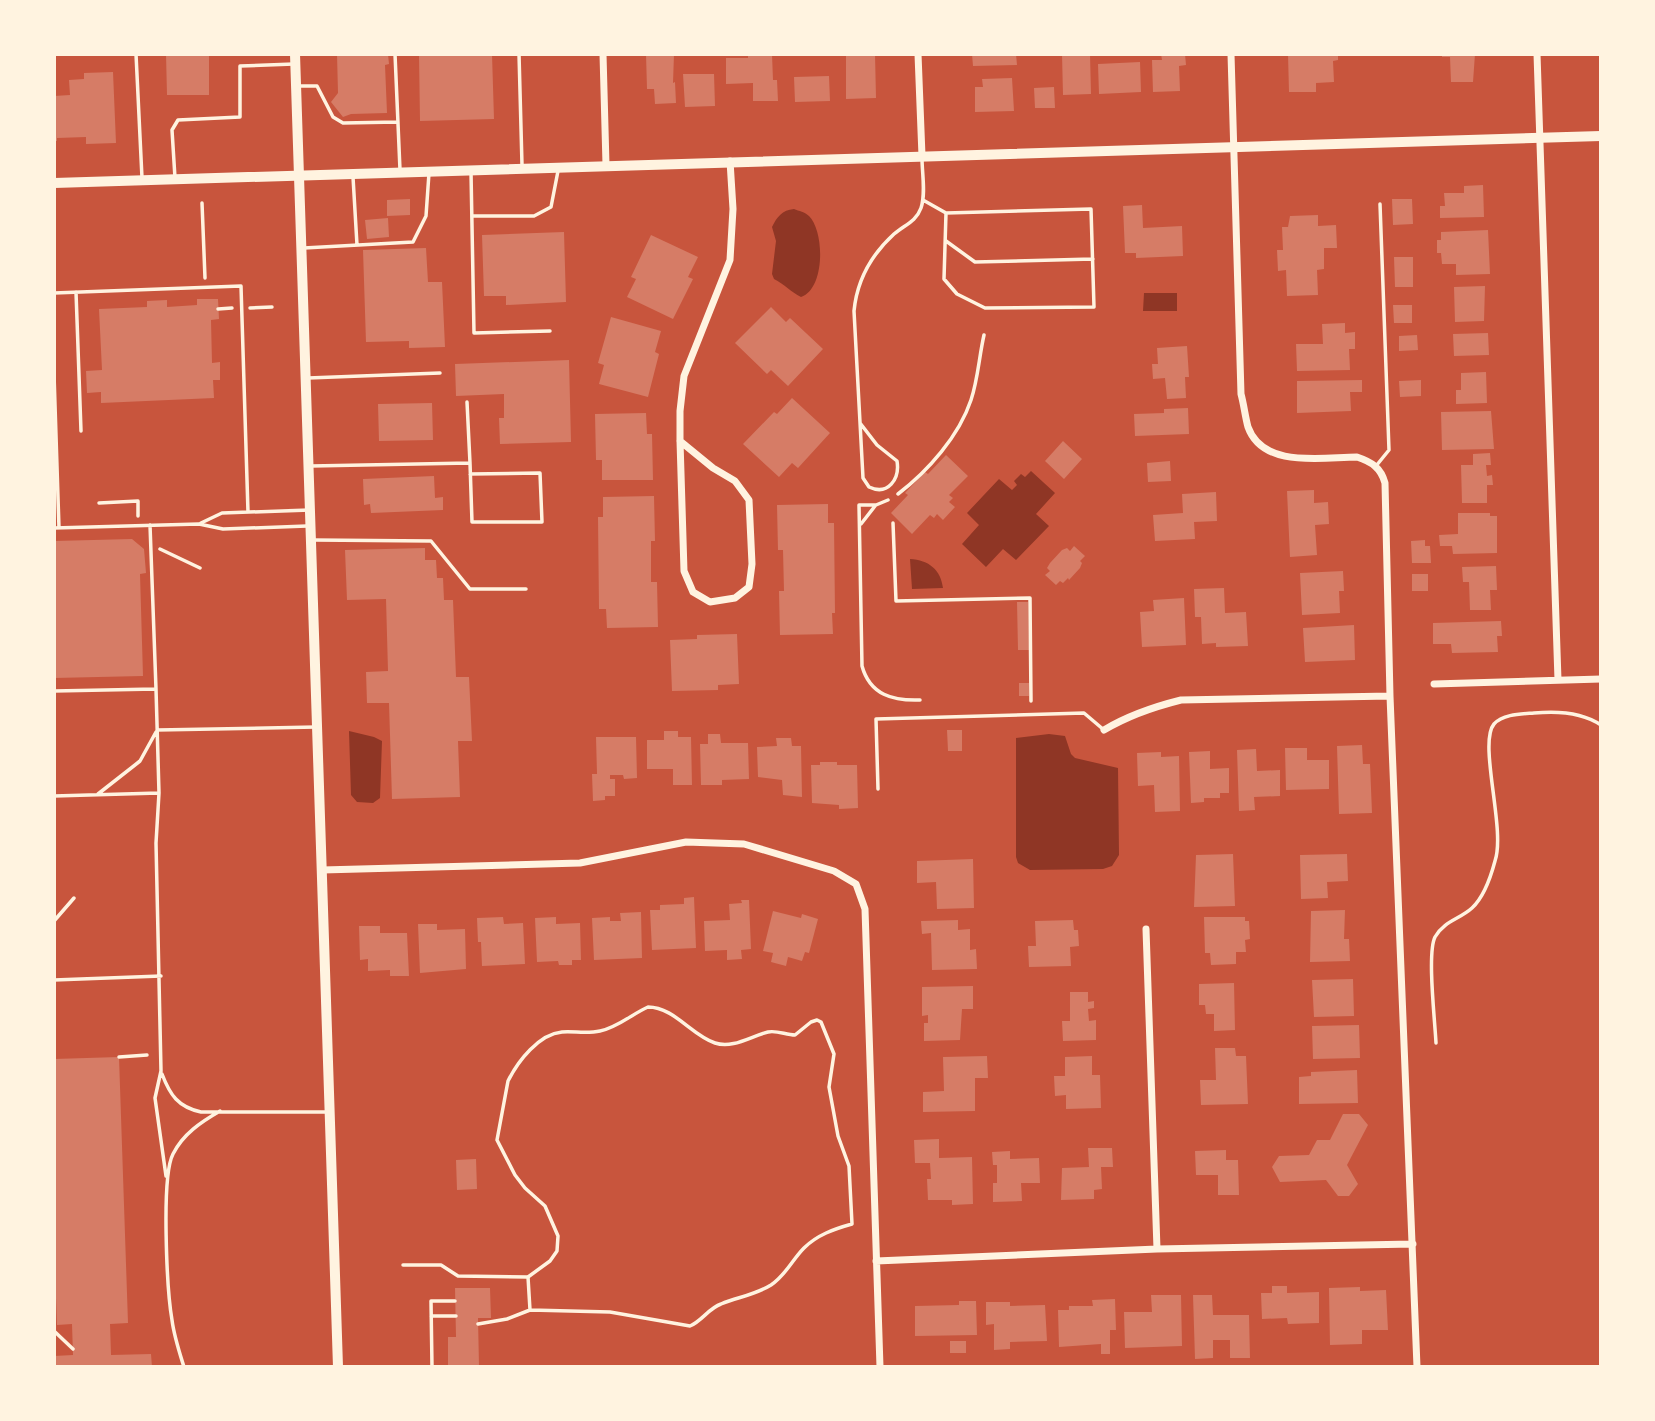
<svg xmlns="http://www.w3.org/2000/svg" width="1655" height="1421" font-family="'Fira Sans',sans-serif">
	<rect width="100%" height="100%" fill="#c8553d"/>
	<!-- water -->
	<path fill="#8f3625" d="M794,209C799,211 805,212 809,216C825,232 825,289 801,297C791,292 784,284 774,279L772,274L776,241L772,227C777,217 782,210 794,209Z
		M1144,293H1177V311H1143Z
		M1031,471L1055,493L1036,514L1049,526L1016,560L1003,549L986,567L962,544L979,525L967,513L999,479L1012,490L1017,485L1014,481L1021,474L1025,477Z
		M910,559C929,560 941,570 943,588L912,589Z
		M349,731L374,737L382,741L380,798L373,803L357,802L351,795Z
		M1049,734L1065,736L1071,754L1075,758L1118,768L1119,855L1112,866L1103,869L1030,870L1018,863L1016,857V738Z"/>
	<!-- building -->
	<path fill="#d67c66" d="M166,54H209V95H167Z
		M337,54H388L389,64L385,65L387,113L351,114L343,117L331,102L338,93Z
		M419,54H492L494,119L420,121Z
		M646,54H674L673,83L675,82L676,103L655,104L654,89H647Z
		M748,54H772L773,80H777L778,101H753V83L726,84V58H748Z
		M846,54H875L876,98L846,99Z
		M972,54H1016L1017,65L973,66Z
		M1062,54H1090L1091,94L1063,95Z
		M1161,54H1185L1186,65L1179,66L1180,91L1153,92L1152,60H1162Z
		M1288,54H1338V60L1333,61L1334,82L1316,83V92H1289Z
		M1442,54H1475L1473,82H1451L1450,57H1442Z
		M1140,62L1141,92L1099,94L1098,64Z
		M113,72L116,143L86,144V137L57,138V141H54V96L70,95L69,80L84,79V73Z
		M683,74H714L715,106L685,107Z
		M829,76L830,101L795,102L794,77Z
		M1012,78L1014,111L975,112V87H983L982,79Z
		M1054,87L1055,108H1035L1034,88Z
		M1483,185L1484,217L1440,218V206H1445L1444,193H1464V186Z
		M410,199V215L387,216V200Z
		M1392,199H1412L1413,224L1393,225Z
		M1142,205L1143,228L1182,226L1183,256L1136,258V253H1125L1123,206Z
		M1318,215V226L1336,225L1337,248H1324V269L1317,270L1318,295L1287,296L1286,270L1278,271L1277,250H1283L1282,227H1288L1290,216Z
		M388,218L389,237L367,239L365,220Z
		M1488,230L1490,274L1456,275V264H1442L1441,253H1437V240H1441V232Z
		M564,232L566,302L506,305V296H484L482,235Z
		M651,235L698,257L688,277L693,279L673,319L627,297L636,279L631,277Z
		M426,248L428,282H442L445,347L409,348V341L366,342L363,250Z
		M1394,257H1413V287H1395Z
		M1485,286L1484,321L1455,322L1454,287Z
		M197,299H218L219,319L211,320L212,363L220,362V380H213L214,398L101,403V392L87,393L86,371L102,370L99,309L147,307V301L167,300V307L197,305Z
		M1393,305H1412V323H1394Z
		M771,307L786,322L790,318L823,349L788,386L771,370L767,374L735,343Z
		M611,317L661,331L655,352L659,354L648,397L599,384L604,365L598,363Z
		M1345,323V333L1355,332V349H1349L1350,370L1297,371L1296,344H1323L1322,324Z
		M1488,333L1489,355L1454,356L1453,334Z
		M1417,335L1418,350L1399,351V336Z
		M1187,346L1189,377H1185L1186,398L1167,399L1165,378L1153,379L1152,364H1158L1157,348Z
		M569,360L571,442L500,444L499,418H504V394L456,396L455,364Z
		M1486,372L1487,403L1456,404V390H1461V373Z
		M1362,380V392H1350L1351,411L1297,413V381Z
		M1421,380V396L1400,397L1399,381Z
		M792,398L830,433L798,468L792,463L779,477L743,444L774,412L777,414Z
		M432,403L433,440L379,441L378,404Z
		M1188,408L1189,434L1135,436L1134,414L1164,413V409Z
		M1491,411L1494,449L1442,450L1441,412Z
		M646,413L647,434H652L653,480H602V460H596L595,414Z
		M1063,441L1082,459L1064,479L1045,461Z
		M1490,453L1491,465H1486L1487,476L1492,475L1493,485H1487V503H1462L1461,465H1473V454Z
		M946,455L968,476L949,495L953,498L949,502L955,507L943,520L937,514L934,518L930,515L912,534L891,513L908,495L905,493L925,472L928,474Z
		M1170,461L1171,481L1148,482L1147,463Z
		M434,476L435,498L443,497V510L371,513L370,504L364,505L363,479Z
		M1314,490V503L1328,502L1329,524L1315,525L1317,555L1290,557L1287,491Z
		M1216,492L1217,521L1194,522L1195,539L1155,541L1153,515L1183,513L1182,494Z
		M654,496L655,541H651V582H657L658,627L607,628L606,609H599L598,517H603V497Z
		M828,504V523H834L835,613H832L833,634L780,635L779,591H784L783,550H778L777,505Z
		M1458,513H1490V516H1497V553L1453,554L1452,546H1440L1439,535L1458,534Z
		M132,539L144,549L146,573L140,574L143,676L54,678V541Z
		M1425,540V546H1430L1431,563H1412L1411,541Z
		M1074,546L1085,556L1080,561L1082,563L1080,568L1069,580L1068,578L1063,583L1060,581L1056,585L1045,575L1050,571L1047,568L1050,563L1062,550L1067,548L1070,551Z
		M425,548V560H436L437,578H443L444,600H453L456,677H469L472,741H458L460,797L392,799L389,703H367L366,672L388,671L386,599L347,600L345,550Z
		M1496,566L1497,590H1490L1491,610H1470L1469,582H1463L1462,567Z
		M1343,571L1344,591H1339L1340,613L1302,615L1300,573Z
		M1412,574H1428V591H1412Z
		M1224,588L1225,613L1246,612L1248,646L1216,647V643L1202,644L1201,617H1195L1194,589Z
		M1184,598L1186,645L1142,647L1140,612L1154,611L1153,600Z
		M1017,602H1028L1029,650H1018Z
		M1501,621L1502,636H1497L1498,652L1452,653L1451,644H1433V623Z
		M1354,625L1355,660L1305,662L1303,628Z
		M737,634L739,684L718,685V690L672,691L670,640L697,639V635Z
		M1019,683H1029V696H1019Z
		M947,730H962V751H948Z
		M664,731H678V737H691L692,785H673V769H647V740H664Z
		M708,734H720L721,743H748L749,779L722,780V785H701L700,744H708Z
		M596,737H636L637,778L624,779L623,775H610V779H615V796H605V800L593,801L592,774H597Z
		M776,738H791L792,746H801L802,797L783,795L782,780L758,777L757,747L777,746Z
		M1362,745L1363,764H1370L1372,813L1339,814L1337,746Z
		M1285,748H1307V760H1329V789L1286,790Z
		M1256,749L1257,771L1280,770V796L1254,797L1255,810L1239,811L1237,750Z
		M1210,751V769L1229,768V793H1220V798H1204V802L1191,803L1189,752Z
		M1161,752V757L1179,756L1180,811L1155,812L1154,785L1138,786L1137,753Z
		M820,762H837V765H857L858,808L839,809V805L812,803L811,765H820Z
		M1233,854L1235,906L1194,907L1196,855Z
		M1347,854L1348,881L1327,882L1328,898L1301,899L1300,855Z
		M973,859L974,908L937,909L936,882L917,883V861Z
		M694,897L696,948L652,950L650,910H660V905L684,904V898Z
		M741,900H749L751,949L741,950L742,959L727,960V950L705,951L704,921L730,920L729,904L742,903Z
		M1345,910L1344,939H1349L1350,961L1310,962L1311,911Z
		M773,911L801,918L802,914L818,919L809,953L805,952L802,961L788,957L786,966L771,962L773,953L763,951Z
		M641,912L642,958L594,960L592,918L610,917V921H621L620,913Z
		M503,917L504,924L523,923L525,964L482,966L481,942H478L477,918Z
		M556,917V924L580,923L581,960H572V965H559L558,961L537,962L535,918Z
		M1204,917H1245V921H1249L1250,939L1245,940L1246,952H1236V964L1211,965L1210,953H1205Z
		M958,920V930L970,929V950L976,949L977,969L932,970L931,933L922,934L921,921Z
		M1073,920L1074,930H1078L1079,946L1070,947L1071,966L1029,967L1028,946H1036L1035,921Z
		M418,924H437V930L465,929L466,969L420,973Z
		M359,926H380V933H407L409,976H390V970L368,971V959L360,960Z
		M1353,979L1354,1016L1314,1017L1312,980Z
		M1234,983L1235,1030L1214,1031V1014H1206L1205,1005H1199V984Z
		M973,986V1009H962L960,1040L924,1041V1023H928V1015L922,1016V987Z
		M1070,992H1088V1002L1094,1001V1008L1088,1009L1089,1021L1096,1020V1040L1063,1041L1062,1021H1070Z
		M1359,1025L1360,1058L1313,1059L1312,1026Z
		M1215,1048H1235L1236,1056H1246L1248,1104L1201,1105L1200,1080H1216Z
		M987,1056L988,1078H975V1111L923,1112V1092L944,1091L943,1057Z
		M1092,1056V1075H1100L1101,1108L1066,1109V1095L1055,1096L1054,1076H1065V1057Z
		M119,1057L128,1323L110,1324L111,1355L151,1354L152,1367H54V1356L73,1355L72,1324L57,1325L54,1245V1059Z
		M1357,1070L1358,1103L1299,1104V1077L1311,1076V1072Z
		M1343,1114H1359L1368,1125L1347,1165L1358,1184L1349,1196H1338L1326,1180L1280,1182L1272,1167L1279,1156L1309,1155L1317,1140H1330Z
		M939,1139V1158L972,1157L973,1204L952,1205V1200H928L927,1179H931L930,1163H915L914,1140Z
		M1088,1148H1112L1113,1167H1101L1102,1189L1094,1190V1199L1061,1200L1062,1168L1089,1167Z
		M1226,1150V1160H1238L1239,1195H1218V1175H1196L1195,1151Z
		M1010,1151V1159L1039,1158L1040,1183H1021L1022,1201L993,1202V1183H997V1165H993L992,1152Z
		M476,1159L477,1189L457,1190L456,1160Z
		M1272,1286H1287V1293L1319,1292V1323L1288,1324L1287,1318L1262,1319L1261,1293H1272Z
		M1360,1287V1291L1386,1290L1388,1330H1362V1344L1330,1345L1329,1288Z
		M455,1288H490L491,1318H478L479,1366L448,1367V1337H456Z
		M1151,1295H1181L1182,1346L1125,1348L1124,1312H1152Z
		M1193,1295H1212L1213,1315H1249L1250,1358H1230V1340H1213V1358L1195,1359Z
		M1115,1299L1116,1330H1110V1354H1101V1344L1059,1347L1058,1310H1069V1306H1093L1092,1300Z
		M959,1301H976L977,1335L915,1336V1306L959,1305Z
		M986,1302H1010V1306L1045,1305L1047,1341L1010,1342V1349L994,1350V1324L986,1325Z
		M950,1341H966V1353H950Z"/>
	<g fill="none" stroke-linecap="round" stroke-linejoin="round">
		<!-- path -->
		<path stroke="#fff3e0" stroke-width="3.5" d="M202,203L205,278
			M250,308L272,307
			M218,309L232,308
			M898,494C928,471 959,436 971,400C978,379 979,357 984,335
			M888,500L876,505H859L862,666C870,695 893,701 920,700
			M99,503L138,501V516
			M893,523L896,601L1030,598L1031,701
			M861,524L875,506
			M160,549L200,568
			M54,921L74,898
			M648,1007C674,1007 691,1035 715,1043C733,1049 751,1036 768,1032C777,1030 786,1035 795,1035L811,1022L817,1020L821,1022L834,1054L829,1087L838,1136L849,1166L852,1224C834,1229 817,1235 804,1248C792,1260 786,1275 771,1285C755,1295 738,1297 721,1304C709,1308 702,1321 690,1326L610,1312L530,1310L528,1277L550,1261L557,1251L558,1236L545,1206L525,1188L515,1175L497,1140L508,1081C518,1061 539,1034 562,1032C574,1031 587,1034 600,1031C617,1028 632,1014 648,1007Z
			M1436,1043C1435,1021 1427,953 1435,937C1444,921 1460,919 1472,908C1484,897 1491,876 1495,861C1506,830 1478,743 1494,724C1503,714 1521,714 1534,713C1555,711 1582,712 1601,725
			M119,1057L147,1055
			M403,1265H441L458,1276L527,1277
			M431,1316H456
			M478,1324L507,1319L530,1310
			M54,1331L73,1349
			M432,1367L431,1301H455"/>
		<!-- service -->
		<path stroke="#fff3e0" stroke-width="3.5" d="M136,54L142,178
			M395,54L400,170
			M519,54L522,165
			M298,86H317L333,117L343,123L398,122
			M471,172L474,333L550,331
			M353,177L357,245
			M175,178L172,130L178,120L240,117V66L294,64
			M923,200L946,213L1091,209L1094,307L985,308L957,294L944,279L946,213
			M472,216H534L551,207L558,171
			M946,241L975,262L1093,259
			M304,248L413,242L426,216L429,173
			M76,292L81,431
			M54,293L241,286L248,512
			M54,374L59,528
			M308,378L440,373
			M860,423L877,445L897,461C900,479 888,496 869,487L863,478L854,311C857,280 871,255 894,234C904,225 916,222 921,208C926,193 922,174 922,158
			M470,463L472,522H542L540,473L470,474
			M311,466L470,463L467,402
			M1376,466L1389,450L1380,204
			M201,523L222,513L310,510
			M150,525L156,689
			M54,528L199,524L223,529L307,526
			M313,540L431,541L470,589H526
			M54,691L156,689L159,793L156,843L161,1071L155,1098L166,1176
			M157,730L316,727
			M878,789L876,719L1084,713L1104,730
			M98,794L140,761L156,732
			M54,796L159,793
			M54,980L161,976
			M162,1074C170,1095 178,1107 201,1112H327
			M184,1367C179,1351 174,1336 172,1320C167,1291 161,1177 173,1154C183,1134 201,1122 220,1111"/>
		<!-- minor -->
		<path stroke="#fff3e0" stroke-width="7" d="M603,54L606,165
			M918,54L922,156
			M1231,54L1241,394C1244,405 1245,416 1248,427C1263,469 1323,457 1357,457C1372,462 1381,468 1385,483L1390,696L1417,1367
			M1537,54L1558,680
			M680,441L713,468L735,481L749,500L752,564L749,587L735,598L710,602L693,592L684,571L680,441V411L684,376L730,260L733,209L730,161
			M1434,684L1601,679
			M1104,730C1129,715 1153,707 1181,700L1390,696
			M322,870L580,863L686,842L744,844L834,871L856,884L865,909L880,1367
			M1146,929L1157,1249
			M876,1261L1157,1249L1413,1244"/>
		<!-- tertiary -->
		<path stroke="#fff3e0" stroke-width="10" d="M295,54L338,1367"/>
		<!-- secondary -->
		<path stroke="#fff3e0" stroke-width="10" d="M54,183L1601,136"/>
	</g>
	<!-- border -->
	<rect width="1655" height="1421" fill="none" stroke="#fff3e0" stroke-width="112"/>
</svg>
